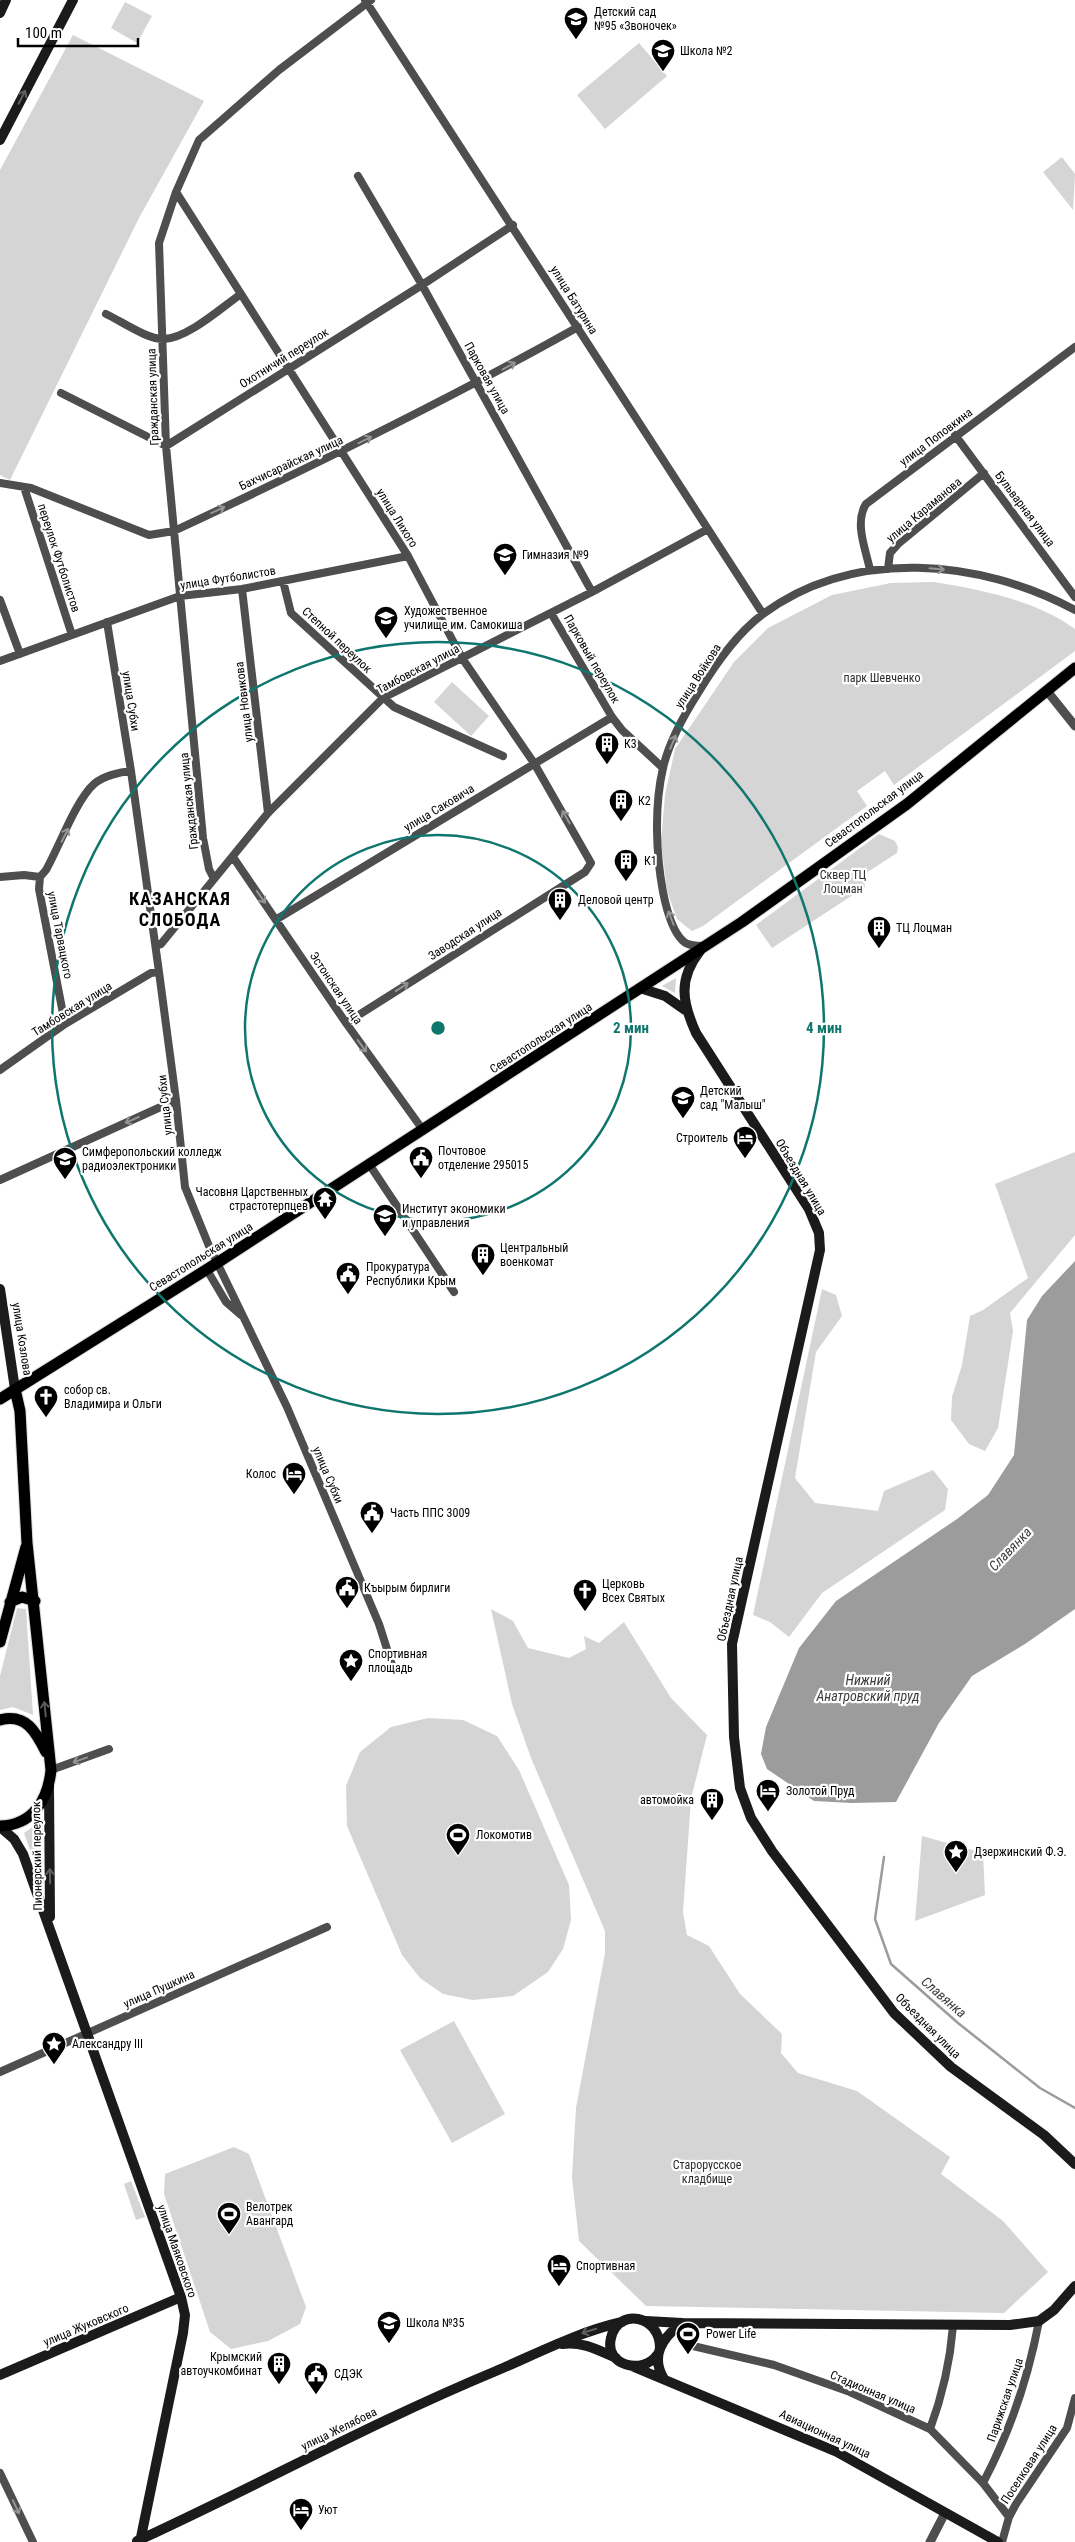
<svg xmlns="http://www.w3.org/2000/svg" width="1075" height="2542" font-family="'Roboto Condensed',sans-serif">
	<rect width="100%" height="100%" fill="#fff"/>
	<!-- green -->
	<path fill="#d5d5d5" d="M125,2L152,16L137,43L111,28Z
		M73,35L204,101L139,218L10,480L0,475V170Z
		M639,43L667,76L605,129L577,95Z
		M1062,157L1075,174L1073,210L1043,172Z
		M934,582C982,590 1035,600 1075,629V651L894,785L885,771L857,791L867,806L703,926L692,931L677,919L667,891L661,842L665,795L675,749L734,662L768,628L832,595L891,583Z
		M452,682L489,716L471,736L434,702Z
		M879,834L895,841L898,847L897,853L863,875L865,887L772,948L756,925Z
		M676,978L675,993L662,986Z
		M1075,1152V1235L1010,1313L1013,1331L998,1428L985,1451L969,1444L951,1420L952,1397L962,1365L970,1316L983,1310L1028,1278L995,1184Z
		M822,1289L836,1295L842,1316L816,1352L795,1478L815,1503L878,1511L884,1491L933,1470L948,1489L945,1510L822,1593L789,1637L770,1622L753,1615Z
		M17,1608L26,1609L33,1715L13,1707L0,1710V1676Z
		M491,1609L513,1621L528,1648L569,1658L586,1649L584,1636L599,1643L624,1622L671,1698L707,1735L691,1799L683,1912L687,1935L709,1946L740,1994L782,2034L781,2053L798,2073L857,2091L950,2157L941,2174L1003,2221L1048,2272L1004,2313L646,2306L579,2241L572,2177L576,2108L605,1953V1931L531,1758L512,1704Z
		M428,1718L463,1720L497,1736L519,1770L569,1885L571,1920L563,1949L548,1972L513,1996L473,2000L443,1994L420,1978L402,1955L347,1826L346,1786L360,1752L391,1727Z
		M43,1820L41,1881L24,1833Z
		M922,1836L983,1853L985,1895L915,1921Z
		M454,2021L505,2114L452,2143L400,2050Z
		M234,2147L249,2154L306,2307L300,2324L268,2341L231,2349L210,2332L164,2194L165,2174Z
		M131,2181L145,2217L136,2220L124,2184Z"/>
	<!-- water -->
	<path fill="#9c9c9c" d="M1075,1261V1609L1025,1644L972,1676L939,1723L896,1802L852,1803L814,1801L767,1769L761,1754L766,1727L799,1648L836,1601L957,1519L988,1495L1014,1455L1027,1320L1042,1296Z"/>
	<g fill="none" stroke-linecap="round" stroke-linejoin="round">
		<!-- stream -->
		<path stroke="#9c9c9c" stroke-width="2.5" d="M884,1857L875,1919L891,1964L958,2023L1040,2088L1075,2108"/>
		<defs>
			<path id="primary" d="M0,1399L217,1263L742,922L907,804L1075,668
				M10,1602L22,1597L35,1601
				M0,1642L26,1547
				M0,1720C26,1713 36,1732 46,1752
				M0,1826C33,1825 48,1800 51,1770L27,1543L20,1411L15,1389"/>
		</defs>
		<!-- primary casing -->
		<use href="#primary" stroke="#dbdbdb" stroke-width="13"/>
		<!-- minor -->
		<path stroke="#4e4e4e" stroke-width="8" d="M365,0L763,614
			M358,176L422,285L592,592
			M176,192L408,556L462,658L534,763L591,863L585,872L346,1023
			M106,314C121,321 148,340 164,339C188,338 221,308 241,294
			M61,393L166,446L422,285L513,225
			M955,435L1075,597
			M0,483L31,488L149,535L174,531C311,467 446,401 578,327
			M24,487L72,635
			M888,569L890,553L898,544L984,473
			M870,570C866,550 854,523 866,504L1075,347
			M283,581L291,613L394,707L503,756
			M242,589L268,813
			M0,600L20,654
			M551,613L612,717L622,730L663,768
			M107,622L131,771L159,972L176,1100L185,1187L209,1246L287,1407L379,1624L393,1668
			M0,661L180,596L242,589L408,556
			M233,857L346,1023L423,1130
			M0,877L24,875L40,877
			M214,879L209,869L203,838L166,446L159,243L176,192L199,140L279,70L371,0
			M277,919L612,717
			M156,946L161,944L268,813L383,698L592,592L708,529
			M704,946C697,946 688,946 683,941C672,931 666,907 663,892C656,854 654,807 663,768C669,742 684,715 698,693C715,665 736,634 763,614C854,547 980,559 1075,610
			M65,1024L39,889L40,877L46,870C59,847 76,800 94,784C103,776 120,772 131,771
			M0,1070L65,1024L151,973L159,972
			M369,1164L454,1292
			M0,1180L176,1100
			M207,1270L226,1302L241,1315
			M51,1770L109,1749
			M0,2072L327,1927
			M693,2346L774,2365L850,2392L930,2429L983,2483L1009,2517
			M930,2429C943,2394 950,2363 953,2326
			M0,2473L33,2542
			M983,2483C1010,2432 1028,2379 1039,2321
			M1002,2542L1009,2517L1016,2504L1067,2428L1075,2398"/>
		<!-- tertiary -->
		<path stroke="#4e4e4e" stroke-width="9" d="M1047,691L1075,726
			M930,2542L945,2513"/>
		<!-- secondary -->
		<path stroke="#1b1b1b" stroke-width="10" d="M0,13L6,0
			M0,140L73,0
			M700,951C678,979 682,1002 696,1033L809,1209L819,1233L820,1250L732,1644L734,1737L740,1788L751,1818L772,1851L894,2013L951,2067L1044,2135L1075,2164
			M643,989L665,996L685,1010
			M0,1289L15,1389
			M49,1786L50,1917
			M0,1827L14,1839L23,1854L181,2297L185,2315L183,2333L140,2542
			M646,2321L682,2323L1010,2325L1039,2321L1054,2310L1075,2286
			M562,2344C582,2341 598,2350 616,2358
			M657,2355C643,2375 604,2366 611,2338C618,2307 660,2315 660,2348
			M634,2367L837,2452L998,2542
			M0,2375L181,2297
			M664,2379C650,2356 662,2338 682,2323
			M137,2541C257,2486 373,2422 496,2371C538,2353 578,2332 622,2322"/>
		<!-- primary -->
		<use href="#primary" stroke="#000" stroke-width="11"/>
	</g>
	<!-- one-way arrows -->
	<defs><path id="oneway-shaft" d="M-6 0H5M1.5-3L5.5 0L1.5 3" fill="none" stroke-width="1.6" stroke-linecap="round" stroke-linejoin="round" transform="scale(1.25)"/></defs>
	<g stroke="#5f5f5f">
		<use href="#oneway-shaft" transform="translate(22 97) rotate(-63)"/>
		<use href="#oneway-shaft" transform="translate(50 1876) rotate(-91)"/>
		<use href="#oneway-shaft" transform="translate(589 2331) rotate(163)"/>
	</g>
	<g stroke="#959595">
		<use href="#oneway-shaft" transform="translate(509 366) rotate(-29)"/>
		<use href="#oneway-shaft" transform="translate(365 440) rotate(-27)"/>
		<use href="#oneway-shaft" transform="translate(218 510) rotate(-25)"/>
		<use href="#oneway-shaft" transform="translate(937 569) rotate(5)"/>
		<use href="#oneway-shaft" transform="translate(673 742) rotate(-67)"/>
		<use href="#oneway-shaft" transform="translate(566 817) rotate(-120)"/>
		<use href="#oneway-shaft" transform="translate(65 835) rotate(-63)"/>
		<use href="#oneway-shaft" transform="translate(261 897) rotate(55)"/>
		<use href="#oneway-shaft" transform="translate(671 918) rotate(-111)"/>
		<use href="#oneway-shaft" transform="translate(402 987) rotate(-33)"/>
		<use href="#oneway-shaft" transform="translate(362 1046) rotate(54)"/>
		<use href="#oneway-shaft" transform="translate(132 1120) rotate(156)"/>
		<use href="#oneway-shaft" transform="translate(80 1760) rotate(160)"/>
		<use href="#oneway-shaft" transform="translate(16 2507) rotate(65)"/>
	</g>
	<use stroke="#595959" href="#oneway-shaft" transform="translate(45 1709) rotate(-96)"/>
	<!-- distance rings -->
	<g fill="none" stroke="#0f766e" stroke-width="2.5">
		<circle cx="438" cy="1028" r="193"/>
		<circle cx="438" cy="1028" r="386"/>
	</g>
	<!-- icons -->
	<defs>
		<symbol id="school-pin" viewBox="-11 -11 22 30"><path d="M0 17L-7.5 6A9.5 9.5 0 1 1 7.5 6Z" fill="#000" stroke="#fff"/><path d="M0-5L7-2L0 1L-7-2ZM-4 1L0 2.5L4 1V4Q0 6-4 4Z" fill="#fff"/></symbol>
		<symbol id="building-pin" viewBox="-11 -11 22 30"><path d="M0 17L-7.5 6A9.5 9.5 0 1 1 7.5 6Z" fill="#000" stroke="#fff"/><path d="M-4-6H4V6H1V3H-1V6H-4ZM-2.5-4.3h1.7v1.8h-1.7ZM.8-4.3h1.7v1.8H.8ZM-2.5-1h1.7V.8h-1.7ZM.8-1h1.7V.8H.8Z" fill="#fff"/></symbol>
		<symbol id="hotel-pin" viewBox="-11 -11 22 30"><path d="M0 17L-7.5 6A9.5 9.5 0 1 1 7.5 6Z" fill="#000" stroke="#fff"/><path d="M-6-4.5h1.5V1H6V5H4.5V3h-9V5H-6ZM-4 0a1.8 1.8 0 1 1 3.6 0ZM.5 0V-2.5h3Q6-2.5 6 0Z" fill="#fff"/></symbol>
		<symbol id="civic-pin" viewBox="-11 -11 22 30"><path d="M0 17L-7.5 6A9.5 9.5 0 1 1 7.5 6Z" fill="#000" stroke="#fff"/><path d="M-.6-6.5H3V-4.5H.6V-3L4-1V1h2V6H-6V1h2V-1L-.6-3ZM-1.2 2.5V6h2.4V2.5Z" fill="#fff"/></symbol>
		<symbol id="university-pin" viewBox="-11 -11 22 30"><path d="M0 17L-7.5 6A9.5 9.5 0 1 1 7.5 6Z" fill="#000" stroke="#fff"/><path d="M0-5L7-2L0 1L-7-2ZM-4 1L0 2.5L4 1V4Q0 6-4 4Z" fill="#fff"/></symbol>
		<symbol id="temple-pin" viewBox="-11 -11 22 30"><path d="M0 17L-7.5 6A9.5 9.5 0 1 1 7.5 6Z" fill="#000" stroke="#fff"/><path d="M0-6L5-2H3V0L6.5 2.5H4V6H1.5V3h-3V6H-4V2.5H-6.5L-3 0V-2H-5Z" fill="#fff"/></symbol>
		<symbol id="church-pin" viewBox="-11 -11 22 30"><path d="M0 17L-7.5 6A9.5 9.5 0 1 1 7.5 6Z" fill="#000" stroke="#fff"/><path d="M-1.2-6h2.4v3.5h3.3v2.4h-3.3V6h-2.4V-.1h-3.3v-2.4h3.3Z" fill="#fff"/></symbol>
		<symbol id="sight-pin" viewBox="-11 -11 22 30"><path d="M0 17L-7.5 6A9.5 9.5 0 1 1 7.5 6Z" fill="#000" stroke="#fff"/><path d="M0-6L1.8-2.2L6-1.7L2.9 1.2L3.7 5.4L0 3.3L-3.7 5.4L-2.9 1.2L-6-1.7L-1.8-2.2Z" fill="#fff"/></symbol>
		<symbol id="stadium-pin" viewBox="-11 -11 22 30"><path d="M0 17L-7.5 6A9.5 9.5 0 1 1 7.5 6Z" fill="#000" stroke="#fff"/><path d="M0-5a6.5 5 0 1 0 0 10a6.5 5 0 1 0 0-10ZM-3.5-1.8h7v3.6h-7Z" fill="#fff"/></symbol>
	</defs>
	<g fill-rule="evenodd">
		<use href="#school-pin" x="562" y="5" width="28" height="38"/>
		<use href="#school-pin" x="649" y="37" width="28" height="38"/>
		<use href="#school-pin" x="491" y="541" width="28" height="38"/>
		<use href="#school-pin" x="372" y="604" width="28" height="38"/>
		<use href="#building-pin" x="593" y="730" width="28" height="38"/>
		<use href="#building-pin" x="607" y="787" width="28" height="38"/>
		<use href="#building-pin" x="612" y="847" width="28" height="38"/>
		<use href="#building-pin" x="546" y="886" width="28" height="38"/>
		<use href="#building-pin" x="865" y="914" width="28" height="38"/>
		<use href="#school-pin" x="669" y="1084" width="28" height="38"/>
		<use href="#hotel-pin" x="731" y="1124" width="28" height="38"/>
		<use href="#civic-pin" x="407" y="1144" width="28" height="38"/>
		<use href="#university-pin" x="51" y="1145" width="28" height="38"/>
		<use href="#temple-pin" x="311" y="1185" width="28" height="38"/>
		<use href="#university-pin" x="371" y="1202" width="28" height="38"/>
		<use href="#building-pin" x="469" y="1241" width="28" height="38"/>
		<use href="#civic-pin" x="334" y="1260" width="28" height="38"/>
		<use href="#church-pin" x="32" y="1383" width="28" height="38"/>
		<use href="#hotel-pin" x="280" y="1460" width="28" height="38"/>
		<use href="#civic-pin" x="358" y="1499" width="28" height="38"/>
		<use href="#civic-pin" x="333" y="1574" width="28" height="38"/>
		<use href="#church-pin" x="571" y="1577" width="28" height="38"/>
		<use href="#sight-pin" x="337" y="1647" width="28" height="38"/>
		<use href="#hotel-pin" x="754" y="1777" width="28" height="38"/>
		<use href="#building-pin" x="698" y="1786" width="28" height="38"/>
		<use href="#stadium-pin" x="444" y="1821" width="28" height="38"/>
		<use href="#sight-pin" x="942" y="1838" width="28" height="38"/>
		<use href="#sight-pin" x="40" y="2030" width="28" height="38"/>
		<use href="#stadium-pin" x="215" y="2200" width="28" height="38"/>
		<use href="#hotel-pin" x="545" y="2252" width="28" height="38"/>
		<use href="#school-pin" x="375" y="2309" width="28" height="38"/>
		<use href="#stadium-pin" x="674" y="2320" width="28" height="38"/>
		<use href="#building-pin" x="265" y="2350" width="28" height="38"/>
		<use href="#civic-pin" x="302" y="2360" width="28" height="38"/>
		<use href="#hotel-pin" x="287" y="2496" width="28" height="38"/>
	</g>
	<g text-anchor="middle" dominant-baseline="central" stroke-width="4.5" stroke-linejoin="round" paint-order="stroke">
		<!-- poi labels -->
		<g font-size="12" fill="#000" stroke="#fff" text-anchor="start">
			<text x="594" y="12">Детский сад<tspan x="594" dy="14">№95 «Звоночек»</tspan></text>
			<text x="680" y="51">Школа №2</text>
			<text x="522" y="555">Гимназия №9</text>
			<text x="404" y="611">Художественное<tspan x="404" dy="14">училище им. Самокиша</tspan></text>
			<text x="624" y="744">К3</text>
			<text x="638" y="801">К2</text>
			<text x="644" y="861">К1</text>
			<text x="578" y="900">Деловой центр</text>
			<text x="896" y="928">ТЦ Лоцман</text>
			<text x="700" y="1091">Детский<tspan x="700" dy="14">сад "Малыш"</tspan></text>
			<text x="728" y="1138" text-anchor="end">Строитель</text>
			<text x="438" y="1151">Почтовое<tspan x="438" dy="14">отделение 295015</tspan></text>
			<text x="82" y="1152">Симферопольский колледж<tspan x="82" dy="14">радиоэлектроники</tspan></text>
			<text x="308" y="1192" text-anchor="end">Часовня Царственных<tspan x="308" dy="14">страстотерпцев</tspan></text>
			<text x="402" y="1209">Институт экономики<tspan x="402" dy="14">и управления</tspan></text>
			<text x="500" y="1248">Центральный<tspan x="500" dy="14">военкомат</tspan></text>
			<text x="366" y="1267">Прокуратура<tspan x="366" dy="14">Республики Крым</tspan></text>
			<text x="64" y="1390">собор св.<tspan x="64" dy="14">Владимира и Ольги</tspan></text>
			<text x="276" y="1474" text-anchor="end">Колос</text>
			<text x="390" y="1513">Часть ППС 3009</text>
			<text x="602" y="1584">Церковь<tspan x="602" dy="14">Всех Святых</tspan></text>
			<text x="364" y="1588">Къырым бирлиги</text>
			<text x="368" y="1654">Спортивная<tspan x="368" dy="14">площадь</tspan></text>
			<text x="786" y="1791">Золотой Пруд</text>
			<text x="694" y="1800" text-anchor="end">автомойка</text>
			<text x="476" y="1835">Локомотив</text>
			<text x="974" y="1852">Дзержинский Ф.Э.</text>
			<text x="72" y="2044">Александру III</text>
			<text x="246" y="2207">Велотрек<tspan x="246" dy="14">Авангард</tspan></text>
			<text x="576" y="2266">Спортивная</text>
			<text x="406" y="2323">Школа №35</text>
			<text x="706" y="2334">Power Life</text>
			<text x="262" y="2357" text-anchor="end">Крымский<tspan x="262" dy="14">автоучкомбинат</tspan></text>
			<text x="334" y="2374">СДЭК</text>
			<text x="318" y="2510">Уют</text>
		</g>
		<!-- street labels -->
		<g font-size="12" fill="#000" stroke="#fff">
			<text transform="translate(574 300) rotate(58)">улица Батурина</text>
			<text transform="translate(284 358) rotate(-32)">Охотничий переулок</text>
			<text transform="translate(487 378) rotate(61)">Парковая улица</text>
			<text transform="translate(153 397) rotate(-92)">Гражданская улица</text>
			<text transform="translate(936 437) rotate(-37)">улица Поповкина</text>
			<text transform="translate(291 463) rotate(-25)">Бахчисарайская улица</text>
			<text transform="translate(1025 509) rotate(53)">Бульварная улица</text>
			<text transform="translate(924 510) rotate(-40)">улица Караманова</text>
			<text transform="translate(397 518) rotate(58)">улица Лихого</text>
			<text transform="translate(59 558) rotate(72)">переулок Футболистов</text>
			<text transform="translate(228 578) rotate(-9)">улица Футболистов</text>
			<text transform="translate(337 640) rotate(43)">Степной переулок</text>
			<text transform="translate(592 659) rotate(60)">Парковый переулок</text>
			<text transform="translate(418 669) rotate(-28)">Тамбовская улица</text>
			<text transform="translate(698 676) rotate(-57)">улица Войкова</text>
			<text transform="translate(131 701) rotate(81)">улица Субхи</text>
			<text transform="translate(244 702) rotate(-97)">улица Новикова</text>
			<text transform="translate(189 801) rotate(-96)">Гражданская улица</text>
			<text transform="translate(439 808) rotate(-31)">улица Саковича</text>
			<text transform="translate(874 809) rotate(-37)">Севастопольская улица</text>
			<text transform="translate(465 934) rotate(-33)">Заводская улица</text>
			<text transform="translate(60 935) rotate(79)">улица Тарвацкого</text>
			<text transform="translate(336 988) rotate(56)">Эстонская улица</text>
			<text transform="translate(72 1009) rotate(-32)">Тамбовская улица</text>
			<text transform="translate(541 1038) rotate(-33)">Севастопольская улица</text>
			<text transform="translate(165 1105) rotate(-96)">улица Субхи</text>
			<text transform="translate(801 1177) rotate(59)">Объездная улица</text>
			<text transform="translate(201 1257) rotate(-32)">Севастопольская улица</text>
			<text transform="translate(22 1339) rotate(81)">улица Козлова</text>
			<text transform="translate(328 1475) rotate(67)">улица Субхи</text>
			<text transform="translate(730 1599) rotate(-78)">Объездная улица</text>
			<text transform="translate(37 1856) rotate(-91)">Пионерский переулок</text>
			<text transform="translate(159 1989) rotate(-24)">улица Пушкина</text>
			<text transform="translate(928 2026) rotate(45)">Объездная улица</text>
			<text transform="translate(177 2251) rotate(71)">улица Маяковского</text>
			<text transform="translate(86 2325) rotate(-23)">улица Жуковского</text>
			<text transform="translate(873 2392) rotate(23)">Стадионная улица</text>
			<text transform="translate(1005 2400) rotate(-71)">Парижская улица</text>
			<text transform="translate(339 2429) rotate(-26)">улица Желябова</text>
			<text transform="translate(825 2434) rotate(25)">Авиационная улица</text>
			<text transform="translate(1029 2464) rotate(-57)">Поселковая улица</text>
		</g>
		<!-- park labels -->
		<g font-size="12" fill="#2c2c2c" stroke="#fff">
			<text x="882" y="678">парк Шевченко</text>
			<text x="843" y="875">Сквер ТЦ<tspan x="843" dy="14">Лоцман</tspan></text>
			<text x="707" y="2165">Старорусское<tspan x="707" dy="14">кладбище</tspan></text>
		</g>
		<!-- water labels -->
		<g font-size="14" font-style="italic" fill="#3d3d3d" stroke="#fff">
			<text transform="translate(1010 1549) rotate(-46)">Славянка</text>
			<text x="868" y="1680">Нижний<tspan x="868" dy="16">Анатровский пруд</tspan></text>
			<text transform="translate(944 1997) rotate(41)">Славянка</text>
		</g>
		<!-- district labels -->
		<g font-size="18" font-weight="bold" letter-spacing="1" fill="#000" stroke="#fff">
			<text x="180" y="898">КАЗАНСКАЯ<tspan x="180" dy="21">СЛОБОДА</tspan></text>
		</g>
	</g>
	<circle cx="438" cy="1028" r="8" fill="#0f766e" stroke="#fff" stroke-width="2.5"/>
	<g font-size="15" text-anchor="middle" font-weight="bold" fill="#0f766e" stroke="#fff" stroke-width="4.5" stroke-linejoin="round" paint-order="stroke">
		<text x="631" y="1033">2 мин</text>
		<text x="824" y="1033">4 мин</text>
	</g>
	<!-- scale -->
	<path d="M18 38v8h120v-8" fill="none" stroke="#000000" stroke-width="2.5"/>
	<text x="25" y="38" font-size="15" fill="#000000" stroke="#ffffff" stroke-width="4" paint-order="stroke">100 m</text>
</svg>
